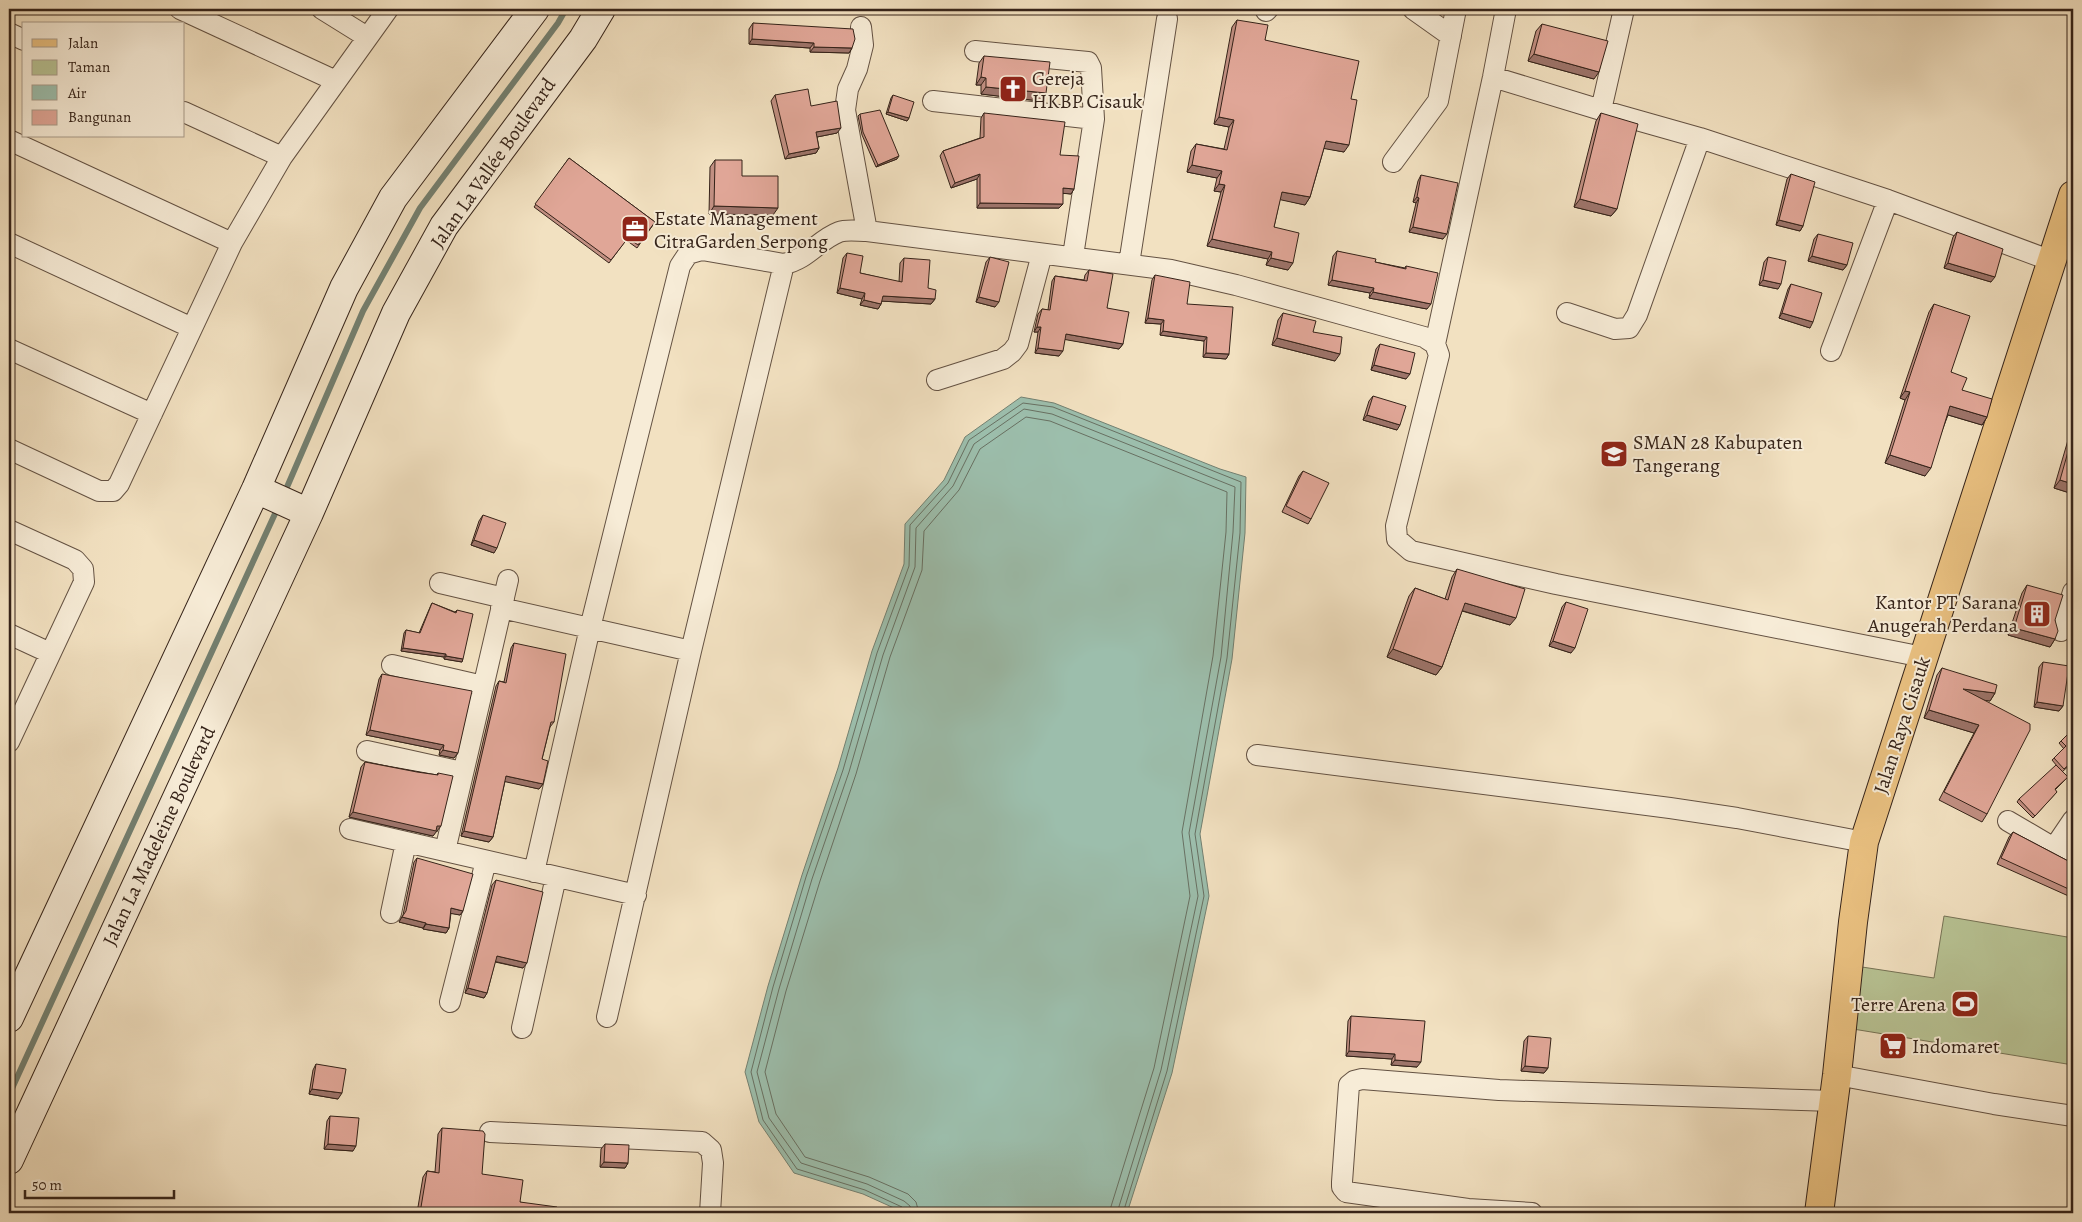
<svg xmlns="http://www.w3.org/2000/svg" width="2082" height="1222" font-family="Alegreya,serif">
	<rect width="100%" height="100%" fill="#f2e1c1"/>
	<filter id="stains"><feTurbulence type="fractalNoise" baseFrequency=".004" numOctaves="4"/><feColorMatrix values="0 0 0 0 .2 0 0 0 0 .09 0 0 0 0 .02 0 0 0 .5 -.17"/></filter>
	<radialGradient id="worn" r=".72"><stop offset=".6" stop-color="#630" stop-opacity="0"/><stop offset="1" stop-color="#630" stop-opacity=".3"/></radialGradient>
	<!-- green -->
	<path fill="#b8c394" stroke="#767356" d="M1944,916L2073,938V1065L1853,1029L1862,967L1934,978Z"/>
	<!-- water -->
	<path fill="#9cbeac" stroke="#738071" d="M1021,397L1054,403L1220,469L1246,477L1245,533L1232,659L1200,834L1209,896L1172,1073L1127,1213H905L863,1194L794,1173L759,1122L745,1072L768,986L802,875L838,768L872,651L904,564L905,524L944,480L965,437Z"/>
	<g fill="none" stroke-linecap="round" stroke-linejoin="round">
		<!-- shore -->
		<path stroke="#687062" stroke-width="1" d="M905,1213L902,1207L865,1190L797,1169L763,1120L751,1072L773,987L806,877L843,770L877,653L909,566L910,525L948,483L969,440L1023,403L1053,407L1241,482L1240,533L1227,658L1195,834L1204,896L1167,1071L1123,1213
			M911,1213L910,1206L904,1201L867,1184L801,1163L769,1118L757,1072L779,989L812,879L849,772L883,655L915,567L916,528L953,486L974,444L1024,409L1052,414L1235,487L1233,532L1221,657L1189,833L1198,896L1161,1070L1117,1213
			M919,1213L916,1202L908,1194L869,1177L805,1157L776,1114L765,1072L786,991L820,881L856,774L890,657L922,570L924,531L959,490L980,449L1026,417L1050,421L1227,492L1226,532L1213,656L1182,832L1190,896L1154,1068L1109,1213"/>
		<!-- stream -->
		<path stroke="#738071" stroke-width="6" d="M284,494L363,311L420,208L558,23L566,9
			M9,1095L279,505"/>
		<defs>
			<path id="street" d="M180,9L336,81
				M322,9L367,37
				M1413,9L1451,36
				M1624,9L1601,110L1700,138L1888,200L2052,261
				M1266,11L1268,9
				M861,27L863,45L857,69L848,89L845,110L867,231
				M9,33L24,40
				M975,51L1088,62L1091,68L1094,119L1073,256
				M1493,77L1601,110
				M933,101L1094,119
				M184,112L282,157
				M9,140L232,243
				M1393,162L1438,101L1456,9
				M9,243L192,328
				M1129,264L1167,19
				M1567,313L1615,329L1629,328L1637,315L1700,138
				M1435,344L1493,77L1506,9
				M9,349L152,414
				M1831,351L1888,200
				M937,380L1003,359L1012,352L1018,344L1042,254
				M9,449L99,491H113L119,484L232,243L282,157L388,9
				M9,530L75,560L83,569L84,582L9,742
				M508,580L445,851L636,895
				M440,583L504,598
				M501,608L691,651
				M2061,631L2073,592
				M9,634L50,653
				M392,665L483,686
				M367,751L462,772
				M1257,755L1670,808L1737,818L1864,842
				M2008,821L2054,848L2073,857
				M350,829L445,851
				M2054,848L2073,820
				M534,872L590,628L680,266L688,254L702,250L784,264C808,259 818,240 839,232C847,229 858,231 867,231L1171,270L1236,285L1424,337L1435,344L1439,355L1396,526L1397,539L1411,551L1556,584L1923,657
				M391,913L406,842
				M450,1002L486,861
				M607,1017L691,651L784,264
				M522,1028L556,877
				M1837,1075L1994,1104L2073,1116
				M490,1132L702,1142L711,1150L713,1163L710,1213
				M1532,1213L1468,1209L1346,1192L1342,1187V1182L1349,1085L1354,1081L1362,1079L1499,1090L1833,1101"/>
			<path id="secondary" d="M256,489L309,513
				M9,1018L256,489L344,288L393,198L535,9
				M9,1160L309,513L396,313L444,226L583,39L601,9"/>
			<path id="primary" d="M1819,1213L1837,1075L1853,922L1864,842L2073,195"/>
		</defs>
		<!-- street casing -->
		<use href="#street" stroke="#645243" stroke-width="22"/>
		<!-- secondary casing -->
		<use href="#secondary" stroke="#352319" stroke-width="30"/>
		<!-- primary casing -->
		<use href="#primary" stroke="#352319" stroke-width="30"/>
		<!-- street -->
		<use href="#street" stroke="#f7ecd7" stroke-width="20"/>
		<!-- secondary -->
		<use href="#secondary" stroke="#f7ecd7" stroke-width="28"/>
		<!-- primary -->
		<use href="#primary" stroke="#e9c080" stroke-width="28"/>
	</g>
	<!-- wall -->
	<path fill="#c18f82" stroke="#352319" d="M1237,20L1265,40L1351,99L1344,152L1324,148L1310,197L1305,205L1280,199L1274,227L1288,270L1266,265L1268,259L1207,246L1221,192L1214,191L1217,178L1187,172L1191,151L1196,144L1224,149L1229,127L1214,124L1232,27Z
		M753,23L852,48L849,53L810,52V48L749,44V29Z
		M1542,24L1594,79L1528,61L1536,31Z
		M984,56L1046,93L1040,101L981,94V85H976L979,63Z
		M775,95L811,106L837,133L817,137L819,148L816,153L785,159L771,101Z
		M893,95L909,118L907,121L886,114L891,98Z
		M984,113L1060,155L1074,189L1071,194L1063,193L1059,208H977V179L951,188L940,156L943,151L980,138L981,118Z
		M1601,113L1617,209L1611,216L1574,207L1596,121Z
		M860,114L897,159L876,167L862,135L858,116Z
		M569,158L655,222L637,248L626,240L609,263L534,207Z
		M715,160L742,176L773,215L709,214L710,167Z
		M1791,174L1803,226L1800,231L1776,225L1787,179Z
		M1421,175L1443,239L1409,232L1416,203L1413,202L1418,181Z
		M1957,232L1991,282L1944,268L1953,237Z
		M1818,234L1847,265L1843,270L1808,261L1814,239Z
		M1337,251L1375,262L1405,268L1406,266L1427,309L1369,298L1370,293L1328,285L1333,256Z
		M847,253L860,273L899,282L900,263L904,258L928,288L935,299L931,304L882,301L881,304L878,309L860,305L862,299L837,293L843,258Z
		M990,257L995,307L976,302L986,262Z
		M1768,257L1778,289L1759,285L1764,262Z
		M1089,270L1107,308L1123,344L1119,349L1065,339L1059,356L1035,353L1038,332H1034L1038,314L1042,309L1048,310L1052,281L1055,276L1084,280L1085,275Z
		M1155,275L1187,304L1229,354L1226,359L1203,357L1204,341L1160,335L1161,324L1145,323L1152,280Z
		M1791,284L1810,328L1779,318L1788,289Z
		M1934,304L1951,372L1962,390L1987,417L1982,425L1948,415L1925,476L1885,463L1905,400L1900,398L1929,312Z
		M1283,313L1313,332L1335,361L1272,345L1278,320Z
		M1380,344L1406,379L1371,370L1376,349Z
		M1373,396L1397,430L1363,420L1369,401Z
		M2073,423V494L2054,488Z
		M1303,471L1311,519L1308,524L1282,512L1299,476Z
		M483,515L494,553L471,545L479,521Z
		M1457,569L1510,625L1462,611L1442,667L1436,675L1387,657L1409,596L1415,588L1445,599L1452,577Z
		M2027,585L2055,620V639L2050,647L2008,635L2022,593Z
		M1566,602L1571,653L1549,646L1562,607Z
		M432,603L455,612L457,610L462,662L444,659V657L401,651L404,633L406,630L419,633L431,605Z
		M514,643L554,722L550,727L542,759L543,784L539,789L505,781L493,837L489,842L461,836L496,686L499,681L504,682L511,648Z
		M2043,662L2063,706L2059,711L2034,707L2039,667Z
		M1942,668L1995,693L1990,701L1985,700L1987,814L1982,822L1939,800L1974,733L1924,718L1937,675Z
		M382,674L458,753L454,758L439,755L440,750L366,735L379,679Z
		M2073,729V762L2062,772L2052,760L2064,749L2059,743Z
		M365,762L437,775L438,773L437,832L436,831L433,836L349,817L361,767Z
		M2068,777L2055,790L2057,792L2055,794L2033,818L2017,802L2019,799Z
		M2013,832L2072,863L2073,862V898L1997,864L2009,837Z
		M417,858L463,911L460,915L451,913L449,928L446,933L423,929V928L399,922L403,915L414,862Z
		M496,880L523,968L495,962L487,993L484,998L465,993L492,885Z
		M1351,1016L1417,1067L1391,1065L1392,1059L1346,1056L1348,1021Z
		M1528,1036L1548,1068L1544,1073L1521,1071L1524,1041Z
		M316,1064L338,1099L309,1094L313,1070Z
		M330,1116L353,1151L324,1149L327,1121Z
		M442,1128L482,1174L520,1202L556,1213H417L423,1177L427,1171L435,1172L438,1134Z
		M605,1144L628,1163L625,1168L600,1167L601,1149Z"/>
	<!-- shaded-wall -->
	<path fill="#9d746a" stroke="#352319" d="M752,39L814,43L810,48L749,44Z
		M814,47L852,48L849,53L810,52Z
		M1534,54L1599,72L1594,79L1528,61Z
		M981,77L986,78L981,85H976Z
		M986,87L1046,93L1040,101L981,94Z
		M888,112L909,118L907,121L886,114Z
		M1219,117L1234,120L1229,127L1214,124Z
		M841,128L837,133L812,138L816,132Z
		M1326,141L1349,145L1344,152L1321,148Z
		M819,148L816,153L785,159L789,154Z
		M899,156L897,159L876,167L878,165Z
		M1192,165L1222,171L1217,178L1187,172Z
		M980,174L977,179L951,188L955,183Z
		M1219,184L1225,185L1221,192L1214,191Z
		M1063,188L1074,189L1071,194L1059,193Z
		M1282,192L1310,197L1305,205L1277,199Z
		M1417,197L1419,198L1416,203L1413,202Z
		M1580,199L1617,209L1611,216L1574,207Z
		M980,203L1063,204L1059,208H977Z
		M714,206L778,208L773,215L709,214Z
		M1779,220L1803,226L1800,231L1776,225Z
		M1413,227L1447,234L1443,239L1409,232Z
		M1212,239L1272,252L1268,259L1207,246Z
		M1812,256L1847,265L1843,270L1808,261Z
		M1271,258L1293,263L1288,270L1266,265Z
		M1948,263L1995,277L1991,282L1944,268Z
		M1332,280L1374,288L1370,293L1328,285Z
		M1763,280L1781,284L1778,289L1759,285Z
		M840,288L865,293L862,299L837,293Z
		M1373,292L1431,304L1427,309L1369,298Z
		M883,296L935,299L931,304L880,301Z
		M979,297L999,302L995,307L976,302Z
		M864,300L881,304L878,309L860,305Z
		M1782,313L1813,322L1810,328L1779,318Z
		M1148,318L1164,320L1161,324L1145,323Z
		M1037,327H1041L1038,332H1034Z
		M1163,331L1207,337L1204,341L1160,335Z
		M1066,334L1123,344L1119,349L1062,339Z
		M1277,338L1340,354L1335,361L1272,345Z
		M1038,348L1063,351L1059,356L1035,353Z
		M1206,353L1229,354L1226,359L1203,357Z
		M1374,365L1410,374L1406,379L1371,370Z
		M1905,391L1910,392L1905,400L1900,398Z
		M1950,406L1987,417L1982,425L1945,414Z
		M1367,415L1400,425L1397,430L1363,420Z
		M1890,455L1931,468L1925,476L1885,463Z
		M2060,480L2073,484V494L2054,488Z
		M474,540L497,548L494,553L471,545Z
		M1465,603L1516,618L1510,625L1460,610Z
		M2014,628L2055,639L2050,647L2008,635Z
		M1553,641L1575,648L1571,653L1549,646Z
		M403,648L446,654L444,657L401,651Z
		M1393,649L1442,667L1436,675L1387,657Z
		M446,656L463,659L462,662L444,659Z
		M1963,689L1995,693L1990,701L1957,697Z
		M2037,702L2063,706L2059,711L2034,707Z
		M1929,710L1979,725L1974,733L1924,718Z
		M370,730L444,745L440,750L366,735Z
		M443,750L458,753L454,758L439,755Z
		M506,776L543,784L539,789L502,781Z
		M353,812L441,826L433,836L349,817Z
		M464,831L493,837L489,842L461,836Z
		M451,908L463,911L460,915L448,913Z
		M402,917L426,923L423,928L399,922Z
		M426,924L449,928L446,933L423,929Z
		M497,956L527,963L523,968L493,961Z
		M468,988L487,993L484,998L465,993Z
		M1349,1051L1395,1054L1392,1059L1346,1056Z
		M1395,1060L1421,1062L1417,1067L1391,1065Z
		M1525,1066L1548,1068L1544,1073L1521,1071Z
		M312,1089L342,1093L338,1099L309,1094Z
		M328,1144L356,1146L353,1151L324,1149Z
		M604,1162L628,1163L625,1168L600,1167Z"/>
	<!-- building -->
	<path fill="#e0a697" stroke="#352319" d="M1237,20L1268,25L1265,40L1359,61L1351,99L1357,100L1349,145L1326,141L1310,197L1282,192L1274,227L1299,233L1293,263L1271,258L1272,252L1212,239L1225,185L1219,184L1222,171L1192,165L1196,144L1227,150L1234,120L1219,117Z
		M753,23L853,29L855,39L852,48L814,47V43L752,39Z
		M1542,24L1608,41L1599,72L1534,54Z
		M984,56L1050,62L1046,93L986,87V78L981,77Z
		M808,89L811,106L837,101L841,128L816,132L819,148L789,154L775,95Z
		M893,95L914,102L909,118L888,112Z
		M880,110L899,156L878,165L863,132L860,114Z
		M984,113L1065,122L1060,155L1079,156L1074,189L1063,188V204L980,203V174L955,183L943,151L984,137Z
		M1601,113L1638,124L1617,209L1580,199Z
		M569,158L655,222L638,245L628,238L611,260L535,204Z
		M715,160H742V176H778V208L714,206Z
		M1791,174L1815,182L1803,226L1779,220Z
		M1421,175L1458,183L1447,234L1413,227L1419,198L1417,197Z
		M1957,232L2003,249L1995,277L1948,263Z
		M1818,234L1853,243L1847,265L1812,256Z
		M1337,251L1376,259L1375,262L1406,269V266L1438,273L1431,304L1373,292L1374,288L1332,280Z
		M847,253L863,256L860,273L902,282L904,258L930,260L928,288L936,290L935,299L883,296L881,304L864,300L865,293L840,288Z
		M990,257L1009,262L999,302L979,297Z
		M1768,257L1786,261L1781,284L1763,280Z
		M1089,270L1113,274L1107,308L1129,312L1123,344L1066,334L1063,351L1038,348L1041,327H1037L1042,309L1050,310L1055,276L1087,281Z
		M1155,275L1190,282L1187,304L1233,307L1229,354L1206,353L1207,337L1163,331L1164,320L1148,318Z
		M1791,284L1822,293L1813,322L1782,313Z
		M1934,304L1970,316L1951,372L1967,378L1962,390L1992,399L1987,417L1950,406L1931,468L1890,455L1910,392L1905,391Z
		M1283,313L1316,321L1313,332L1342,337L1340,354L1277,338Z
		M1380,344L1415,353L1410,374L1374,365Z
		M1373,396L1406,406L1400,425L1367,415Z
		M2073,434V484L2060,480Z
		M1303,471L1329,483L1311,519L1286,506Z
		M483,515L506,523L497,548L474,540Z
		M1457,569L1525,589L1516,618L1465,603L1442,667L1393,649L1415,588L1448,600Z
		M2027,585L2063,595L2055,620L2058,631L2055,639L2014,628Z
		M1566,602L1588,609L1575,648L1553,641Z
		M432,603L456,613L457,610L473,614L463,659L446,656V654L403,648L406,630L420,633Z
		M514,643L566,654L554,722H551L542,759L548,761L543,784L506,776L493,837L464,831L499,681L506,683Z
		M2043,662L2069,666L2063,706L2037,702Z
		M1942,668L1997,685L1995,693L1963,689L2030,724V730L1987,814L1944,792L1979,725L1929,710Z
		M382,674L472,691L458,753L443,750L444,745L370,730Z
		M2073,729V761L2064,769L2054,758L2066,746L2061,741Z
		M365,762L417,772L438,775V773L453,776L441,826H437L436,831L353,812Z
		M2056,765L2068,777L2055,789L2057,792L2035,816L2019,799Z
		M2013,832L2072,863L2073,862V891L2001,858Z
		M417,858L473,874L463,911L451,908L449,928L426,924V923L402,917L406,911Z
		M496,880L543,892L527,963L497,956L487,993L468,988Z
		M1351,1016L1425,1021L1421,1062L1395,1060V1054L1349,1051Z
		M1528,1036L1551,1038L1548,1068L1525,1066Z
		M316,1064L346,1069L342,1093L312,1089Z
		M330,1116L359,1118L356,1146L328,1144Z
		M442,1128L483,1131L485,1134L482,1174L523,1180L520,1202L557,1207L556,1213H420L427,1171L439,1173Z
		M605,1144L629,1145L628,1163L604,1162Z"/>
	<!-- icons -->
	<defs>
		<symbol id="church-square" viewBox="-11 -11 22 22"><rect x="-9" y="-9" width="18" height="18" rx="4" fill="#8f2418" stroke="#f7ecd7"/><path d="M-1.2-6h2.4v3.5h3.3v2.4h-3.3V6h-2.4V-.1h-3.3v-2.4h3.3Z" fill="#fff"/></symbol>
		<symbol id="office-square" viewBox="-11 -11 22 22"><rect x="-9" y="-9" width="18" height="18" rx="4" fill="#8f2418" stroke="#f7ecd7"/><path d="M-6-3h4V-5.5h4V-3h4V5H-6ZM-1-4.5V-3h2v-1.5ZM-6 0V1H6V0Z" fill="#fff"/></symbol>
		<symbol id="school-square" viewBox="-11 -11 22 22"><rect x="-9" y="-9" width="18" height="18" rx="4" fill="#8f2418" stroke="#f7ecd7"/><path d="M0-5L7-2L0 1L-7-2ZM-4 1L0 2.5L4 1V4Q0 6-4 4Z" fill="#fff"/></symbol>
		<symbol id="building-square" viewBox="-11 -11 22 22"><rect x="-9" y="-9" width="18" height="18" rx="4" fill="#8f2418" stroke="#f7ecd7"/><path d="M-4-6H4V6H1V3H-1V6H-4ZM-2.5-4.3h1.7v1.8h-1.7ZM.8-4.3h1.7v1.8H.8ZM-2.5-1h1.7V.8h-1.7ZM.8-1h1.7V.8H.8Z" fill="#fff"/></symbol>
		<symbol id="stadium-square" viewBox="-11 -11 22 22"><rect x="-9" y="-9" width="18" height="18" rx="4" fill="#8f2418" stroke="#f7ecd7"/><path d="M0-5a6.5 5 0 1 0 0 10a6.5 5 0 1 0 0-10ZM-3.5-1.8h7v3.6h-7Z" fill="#fff"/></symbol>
		<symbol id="supermarket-square" viewBox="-11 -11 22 22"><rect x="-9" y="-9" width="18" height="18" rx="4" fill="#8f2418" stroke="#f7ecd7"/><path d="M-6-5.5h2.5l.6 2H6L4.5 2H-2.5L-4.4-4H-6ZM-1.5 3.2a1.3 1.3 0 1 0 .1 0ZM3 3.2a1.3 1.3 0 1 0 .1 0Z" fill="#fff"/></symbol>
	</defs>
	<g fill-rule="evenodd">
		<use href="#church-square" x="997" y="73" width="32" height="32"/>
		<use href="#office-square" x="619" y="213" width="32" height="32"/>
		<use href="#school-square" x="1598" y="438" width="32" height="32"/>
		<use href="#building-square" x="2021" y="598" width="32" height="32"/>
		<use href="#stadium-square" x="1949" y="988" width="32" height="32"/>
		<use href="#supermarket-square" x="1877" y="1030" width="32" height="32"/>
	</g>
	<g text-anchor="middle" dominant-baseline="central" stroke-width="4" stroke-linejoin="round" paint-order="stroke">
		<!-- poi labels -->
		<g font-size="20" fill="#352319" stroke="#f7ecd7" text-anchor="start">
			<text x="1032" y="78">Gereja<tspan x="1032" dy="23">HKBP Cisauk</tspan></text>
			<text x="654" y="218">Estate Management<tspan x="654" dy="23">CitraGarden Serpong</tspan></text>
			<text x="1633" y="442">SMAN 28 Kabupaten<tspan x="1633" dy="23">Tangerang</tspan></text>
			<text x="2018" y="602" text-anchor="end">Kantor PT Sarana<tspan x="2018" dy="23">Anugerah Perdana</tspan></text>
			<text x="1946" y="1004" text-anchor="end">Terre Arena</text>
			<text x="1912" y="1046">Indomaret</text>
		</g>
		<!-- street labels -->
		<g font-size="20" fill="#352319" stroke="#f7ecd7">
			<text transform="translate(493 163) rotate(-55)">Jalan La Vallée Boulevard</text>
			<text transform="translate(1902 725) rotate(-72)">Jalan Raya Cisauk</text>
			<text transform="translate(159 836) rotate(-65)">Jalan La Madeleine Boulevard</text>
		</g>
	</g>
	<!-- margin -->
	<rect width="2082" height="1222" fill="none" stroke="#f2e1c1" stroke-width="30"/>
	<rect x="10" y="10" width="2062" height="1202" fill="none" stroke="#352319" stroke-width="2.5"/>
	<rect x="15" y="15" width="2052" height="1192" fill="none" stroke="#352319"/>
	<!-- legend -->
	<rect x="22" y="22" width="162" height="115" fill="#f7ecd7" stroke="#a99c8b"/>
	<rect x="32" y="39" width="25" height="8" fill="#e9c080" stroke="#a99c8b"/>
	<text x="68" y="48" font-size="15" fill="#352319">Jalan</text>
	<rect x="32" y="60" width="25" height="15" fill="#b8c394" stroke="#a99c8b"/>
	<text x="68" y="72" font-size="15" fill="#352319">Taman</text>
	<rect x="32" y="85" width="25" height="15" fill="#9cbeac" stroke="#a99c8b"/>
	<text x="68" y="98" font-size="15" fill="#352319">Air</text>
	<rect x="32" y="110" width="25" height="15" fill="#e0a697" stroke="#a99c8b"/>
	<text x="68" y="122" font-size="15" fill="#352319">Bangunan</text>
	<!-- scale -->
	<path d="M25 1190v8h149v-8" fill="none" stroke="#352319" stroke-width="2.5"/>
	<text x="32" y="1190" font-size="15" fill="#352319" stroke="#f7ecd7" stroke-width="4" paint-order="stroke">50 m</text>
	<rect width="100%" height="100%" filter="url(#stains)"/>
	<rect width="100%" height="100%" fill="url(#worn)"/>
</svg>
